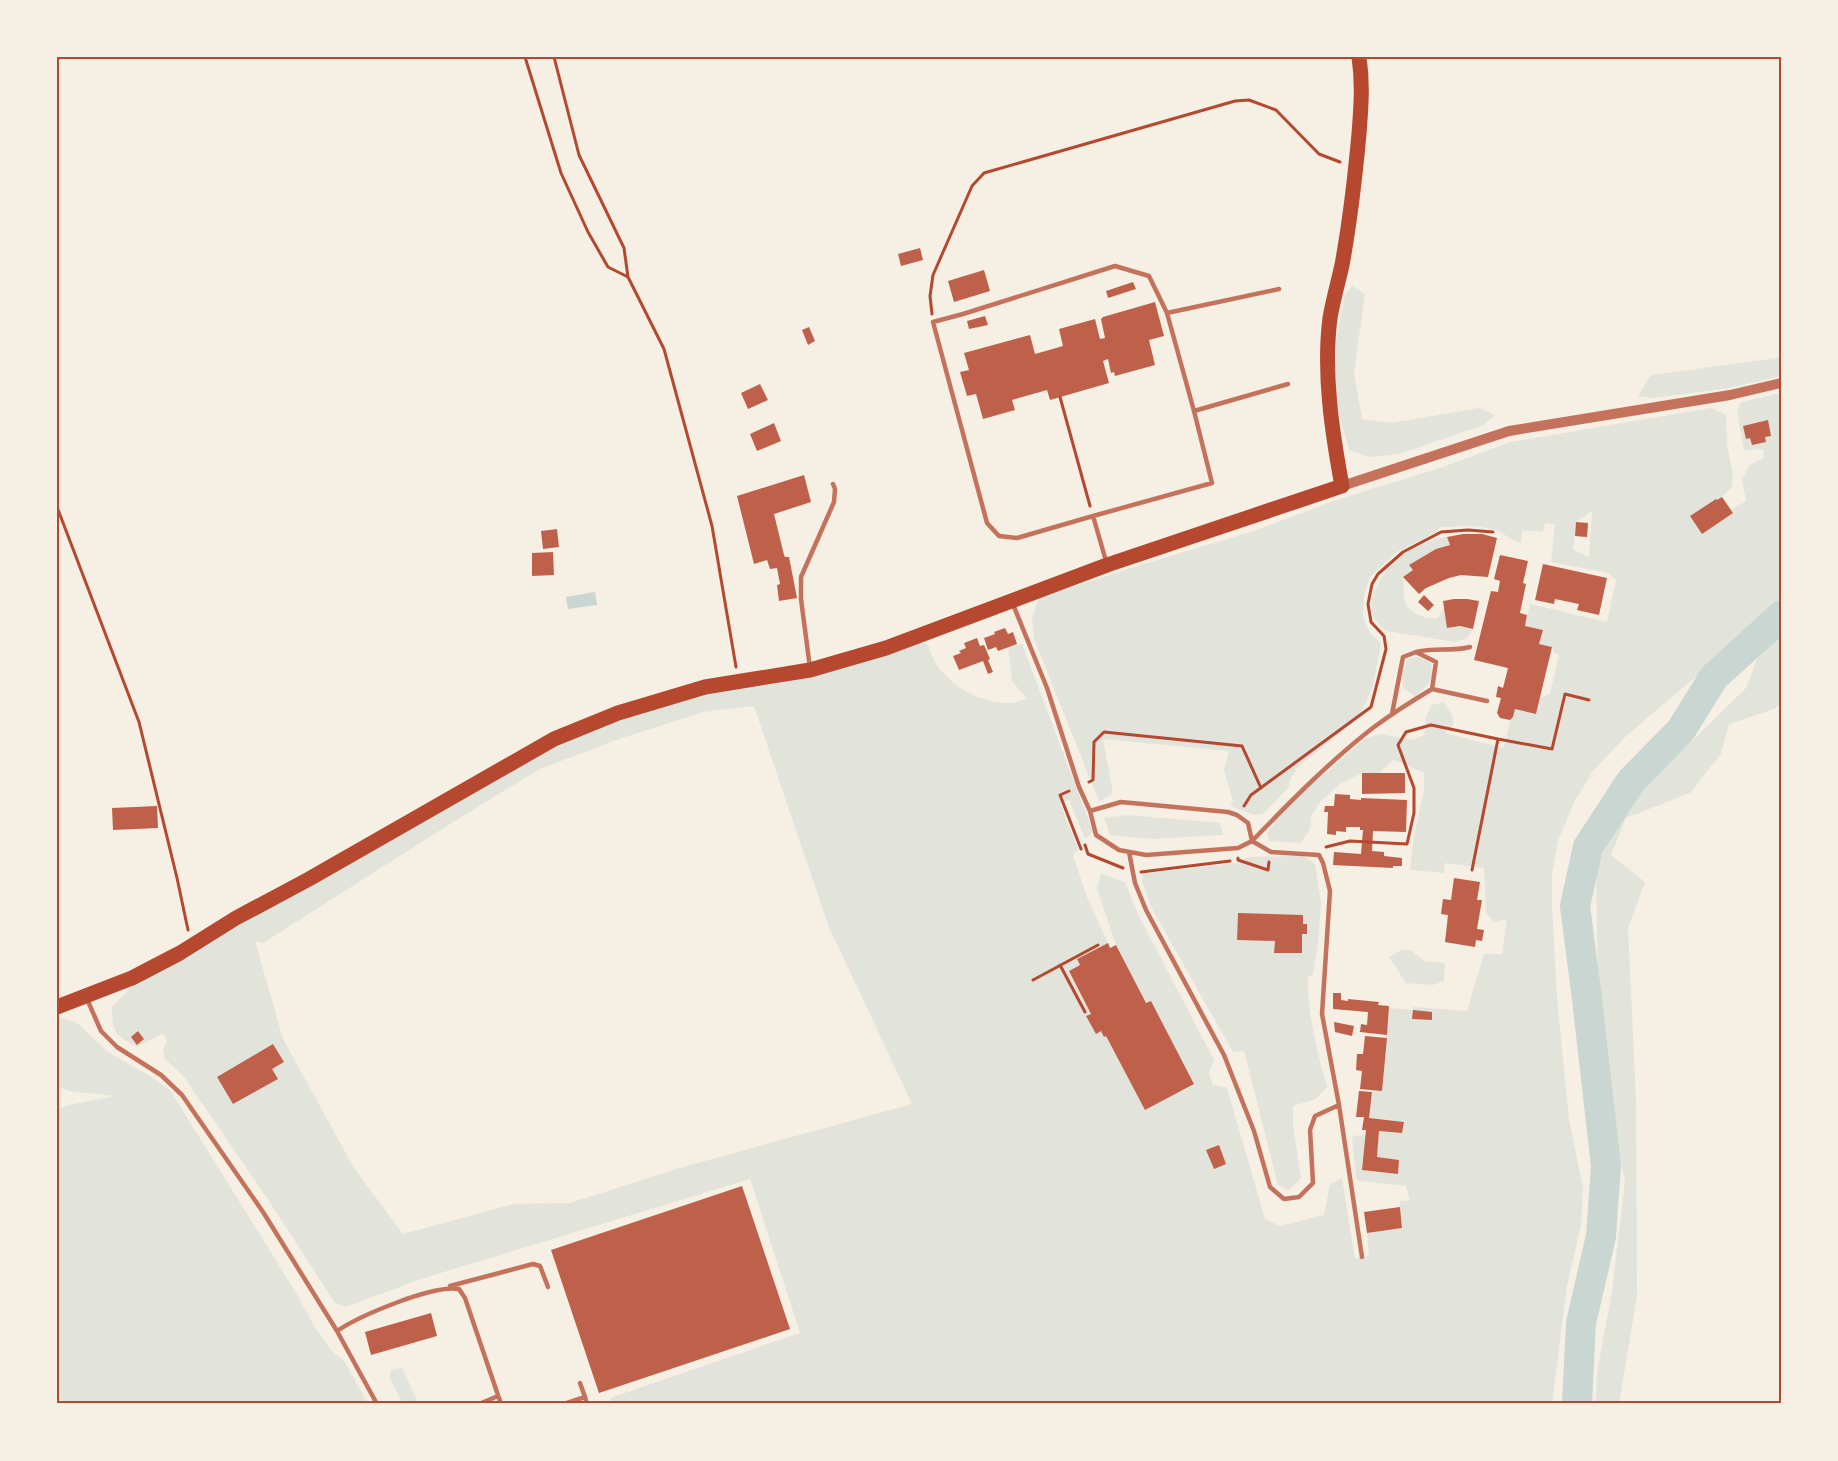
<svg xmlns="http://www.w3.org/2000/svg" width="1838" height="1461" font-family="'Roboto Condensed',sans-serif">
	<rect width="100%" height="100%" fill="#f6efe4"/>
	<!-- green -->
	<path fill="#e2e4dc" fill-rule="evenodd" d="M1352,286L1365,294L1354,373L1362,419L1392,423L1479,408L1495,415L1484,425L1399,454L1369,457L1349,450L1336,402V342L1345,295Z
		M1781,356V376L1730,388L1653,398L1638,396L1651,375L1777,358Z
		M1781,393V604L1757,620L1705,669L1624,738L1593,771L1574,802L1558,841L1552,873V904L1557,997L1569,1119L1583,1188L1581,1225L1567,1286L1552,1404H612L610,1398L800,1333L750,1179L421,1279L346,1307L335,1303L269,1201L184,1077L165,1059L163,1049L167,1041L163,1033L137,1047C115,1034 112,1035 112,1007L133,985L191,956L249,919L555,743L623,716L707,691L922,642L928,645C937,679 974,703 1009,703C1015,703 1022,700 1027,699L1012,681L1008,647L1022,644L1093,832L1085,839L1069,800L1060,803L1078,849L1073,855L1087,897L1108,943L1077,959L1080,965L1069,971L1091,1014L1087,1016L1096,1034L1101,1031L1104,1037L1106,1036L1145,1110L1194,1084L1151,1001L1146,1003L1116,945L1097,889L1101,873L1125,882L1138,914L1214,1060L1209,1073L1213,1085L1227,1088L1265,1219L1280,1226L1324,1215L1330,1184L1342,1178L1355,1259L1369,1255L1367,1233L1402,1228L1400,1201H1410L1406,1186L1359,1181L1356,1178L1352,1136L1366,1135L1362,1170L1398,1174L1399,1160L1377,1157L1379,1131L1402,1133L1404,1122L1369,1118L1372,1090H1382L1389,1008L1412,1010L1413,1007L1467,1011L1484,954H1502L1507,919L1494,922L1486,913L1484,868L1445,863L1444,873L1410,870L1414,836L1424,790V773L1393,760L1379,773H1362L1340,784L1320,802L1311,816L1310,829L1301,843L1269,841L1267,833L1286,810L1314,783L1366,738L1381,734L1413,740L1424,735L1426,716L1432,705L1444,702L1453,717V725L1445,733L1504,748L1510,720L1513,717L1515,709L1536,714L1540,698L1550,694L1559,655L1554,652L1552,647L1539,644L1543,630L1525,626L1530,604L1607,622L1616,580L1608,573L1551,562L1555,524L1545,523L1543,532L1522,530L1521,543C1509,540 1505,533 1495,530C1478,524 1458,527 1440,527L1436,532L1397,552L1370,577L1364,596L1363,617L1370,633L1381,643L1373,686L1365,705L1354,722L1299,766L1290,779L1289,787L1264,813L1254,815L1230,806L1233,801L1224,770L1229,751L1103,739L1113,794L1099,801L1034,639L1032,618L1039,598L1150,562L1254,531L1336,500L1440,468L1510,442L1711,408L1726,415L1727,444L1733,475L1732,487L1722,497L1731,510L1746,501L1742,479L1750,465L1764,458L1763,449L1744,450L1737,411L1741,402ZM1592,511L1589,557L1573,550L1576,522ZM754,706L828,925L912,1104L683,1167L570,1203L514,1204L403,1234L354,1168L283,1039L255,941L263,943L453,822L540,769L616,740L703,712Z
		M1447,537L1450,545L1436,550L1409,565L1413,570L1403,578C1404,585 1403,595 1405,602C1410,615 1426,619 1438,618L1444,609L1448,628L1460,626L1473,629L1467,638L1455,642L1387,631C1354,611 1381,571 1404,554C1413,547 1436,538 1447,537Z
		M1781,633V704L1774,709L1729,724L1721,754L1690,793L1626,818L1611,855L1645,882L1628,928L1636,1097L1637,1296L1619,1404H1596L1597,1373L1612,1291L1625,1181L1608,1100L1598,988L1596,873L1613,820L1661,768L1697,736L1746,688L1762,646Z
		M1419,657L1431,663C1433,682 1429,685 1415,696L1403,688L1402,674L1408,659Z
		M1127,815L1220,823L1223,835L1152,839L1110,835L1104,818Z
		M1303,856L1315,864L1321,903L1318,942L1313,975L1308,976C1307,1014 1317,1050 1327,1087L1316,1099L1293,1106V1125L1301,1178L1289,1190L1278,1185L1244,1051L1233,1052L1152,909L1142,881V874L1238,863L1248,857Z
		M1401,950H1411L1424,961L1445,963L1444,981L1433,985L1406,983L1389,957Z
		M61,1018L76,1022L108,1052L145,1073L170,1090L298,1296L314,1326L331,1350L345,1362L368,1404H57V1109L69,1105L115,1096L69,1091L57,1086V1019Z
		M402,1368L419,1404H403L389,1377L391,1370Z"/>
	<!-- water -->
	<path fill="#c9d6d2" d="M595,592L597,605L568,609L566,597Z"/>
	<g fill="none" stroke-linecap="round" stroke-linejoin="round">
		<!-- river -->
		<path stroke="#c9d6d2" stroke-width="30" d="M1577,1404L1581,1323L1601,1236L1606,1166L1587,999L1575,906L1588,847L1631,781L1681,730L1714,677L1781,616"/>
	</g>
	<!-- building -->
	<path fill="#bf614a" d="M920,248L923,260L901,266L898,254Z
		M984,270L990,291L954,302L948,281Z
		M1133,282L1136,289L1108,298L1106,291Z
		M1155,302L1164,336L1149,340L1155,365L1115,376L1114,372L1111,373L1108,359L1103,361L1109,383L1050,400L1047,390L1012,400L1015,410L983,419L976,394L967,396L960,372L969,370L964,353L1030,335L1035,354L1063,346L1059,329L1095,319L1100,339L1105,338L1101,319L1103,317Z
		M985,316L988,325L969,329L967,321Z
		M809,327L815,341L808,345L802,330Z
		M760,384L768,400L748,409L741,393Z
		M1768,420L1771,436L1765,437L1766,442L1752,445L1750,438L1746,439L1743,426Z
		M774,423L781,441L757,451L750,434Z
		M804,475L811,502L774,514L784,555L785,557H789L797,598L779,601L777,585L780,584L777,568L770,569L767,560L754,564L737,496Z
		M1722,497L1733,513L1702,534L1690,516L1716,499L1717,500Z
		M1576,522L1588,523L1587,537L1575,536Z
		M557,529L559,547L543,549L541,531Z
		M1463,534H1482L1497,538L1488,577L1461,575L1449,578L1426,588L1419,594L1403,577L1413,570L1409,565L1436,549L1450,545L1447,537Z
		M553,552L554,575L532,576V553Z
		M1500,555L1528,561L1523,583L1526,584L1520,613L1527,615L1525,626L1543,630L1539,644L1552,647L1536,714L1515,709L1513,717L1510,720L1500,718L1497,713L1501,698L1496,697L1498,686L1503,688L1508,668L1474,660L1491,591L1498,592L1500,581L1494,579Z
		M1543,564L1607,578L1599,615L1577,610L1579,604L1555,599L1554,604L1535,600Z
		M1424,595L1434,605L1428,611L1418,602Z
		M1454,599H1467L1479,601L1473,629L1460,626L1447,628L1443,601Z
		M1005,628L1008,634L1013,632L1017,644L998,651L996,647L988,650L984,638L995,634L994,632Z
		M977,638L980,646L984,645L990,659L988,660L993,672L988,674L983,661L959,670L953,656L961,653L959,651L966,648L964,643Z
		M1362,773H1405V793L1362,794Z
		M1335,794L1350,795V799L1361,800V798L1407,800L1406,832L1373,831L1372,851L1384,852V856L1402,858V866H1393V868L1333,865L1334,852L1361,854L1363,830H1360V827H1346V832L1336,831V835L1327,834L1328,812H1324L1325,806H1334Z
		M157,806L158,828L113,830L112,808Z
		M1454,878L1480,882L1477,900H1482L1477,929L1484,930L1482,941L1476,940L1475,947L1445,942L1448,915L1441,914L1443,899L1451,900Z
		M1238,913L1303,915V924H1307V934H1302V953H1274L1275,941L1237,940Z
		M1108,943L1110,948L1116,945L1146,1003L1151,1001L1194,1084L1145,1110L1106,1036L1104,1037L1101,1031L1096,1034L1086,1016L1091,1014L1069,971L1080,965L1077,959Z
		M1333,993H1341V1000L1348,1001V999L1379,1002L1378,1005L1389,1006L1387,1035L1360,1032L1361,1024L1367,1025L1368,1012L1333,1009Z
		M1413,1010L1432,1012V1020L1412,1019Z
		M1334,1022L1354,1026L1352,1036L1335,1032Z
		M138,1031L144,1039L137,1045L131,1037Z
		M1365,1036L1387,1038L1382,1091L1360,1089L1362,1071L1356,1070L1357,1054H1363Z
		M273,1044L284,1062L272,1069L278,1079L233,1104L217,1077Z
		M1359,1091L1372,1092L1369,1118L1404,1122L1402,1133L1379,1131L1377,1157L1399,1160L1398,1174L1362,1170L1366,1130H1362L1364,1117H1356Z
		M1219,1145L1226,1164L1214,1169L1206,1150Z
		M742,1186L790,1329L599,1393L551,1250Z
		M1400,1207L1402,1228L1367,1233L1364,1212Z
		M431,1313L437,1336L371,1355L365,1332Z"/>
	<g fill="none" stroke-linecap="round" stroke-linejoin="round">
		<!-- path -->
		<path stroke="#b5482f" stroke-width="3" d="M525,57L561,173L588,232L608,267L628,277
			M554,57L579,155L624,248L628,277L664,349L712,526L736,667
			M932,314L930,296L933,275L972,186L984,173L1235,101L1249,100L1276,110L1319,154L1340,162
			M1060,397L1090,506
			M57,507L139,722L177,878L188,930
			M1498,739L1552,749L1565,694L1589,700
			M1089,782L1093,780L1094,742L1104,732L1242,746L1261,788
			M1069,791L1060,795L1081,849
			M1244,806L1251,795L1371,707L1386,649L1384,636L1371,622L1368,604L1372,584L1378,574L1403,552L1441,532L1468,530L1493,532
			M1085,845L1088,854L1123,868
			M1326,847L1350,841L1407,844L1414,813V788L1398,745L1406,732L1431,725L1498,739L1472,870
			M1238,858V860L1268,870L1269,862
			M1141,872L1230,861
			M1060,965L1085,1012
			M1033,980L1098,945"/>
		<!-- service -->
		<path stroke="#c5725c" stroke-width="4.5" d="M1167,313L1279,289
			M1194,411L1288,384
			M1093,516L1017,538L999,536L987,523L933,322L963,314L1115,266L1149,276L1167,313L1194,411L1212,483L1093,516L1106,561
			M1012,602L1047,688L1079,787L1090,811L1096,835L1119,850L1146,855L1238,848L1252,841L1271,852L1319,855L1323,863L1330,891L1322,1014L1339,1105L1362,1257
			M1416,652C1435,647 1451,652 1470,647
			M810,668L801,599V577L834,502L835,489L833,484
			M1392,714L1403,657L1416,652L1436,662L1432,689
			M1090,811L1121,802L1228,812L1237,815L1248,823L1252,841
			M1252,841C1291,801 1330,761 1374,727C1393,713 1412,701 1432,689L1487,701
			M1129,852L1135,883L1146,910L1224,1055L1254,1131L1270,1187L1284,1199L1299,1197L1313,1183L1310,1130L1315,1116L1339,1105
			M87,999L101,1031L117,1047L161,1075L182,1095L263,1212L337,1331L377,1404
			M450,1286L533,1264L540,1266L548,1287
			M337,1331C361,1315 432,1285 459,1289L465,1298L501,1404
			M580,1383L585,1397
			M479,1404L498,1396
			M564,1404L585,1397L587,1404"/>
		<!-- tertiary -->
		<path stroke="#c5725c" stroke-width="10" d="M1342,486L1509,431L1730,395L1781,383"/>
		<!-- primary -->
		<path stroke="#b5482f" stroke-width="15" d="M57,1007L132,978L180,953L236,918L309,879L554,739L618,713L705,687L810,670L886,648L1107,565L1342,486C1332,432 1323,373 1330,318C1333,300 1338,283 1342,265C1350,221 1355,178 1359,134C1361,107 1363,84 1359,57"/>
	</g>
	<!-- border -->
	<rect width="1838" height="1461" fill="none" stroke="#f6efe4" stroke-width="117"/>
	<rect x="58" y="58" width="1722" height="1344" fill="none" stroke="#b5482f" stroke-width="2"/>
</svg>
